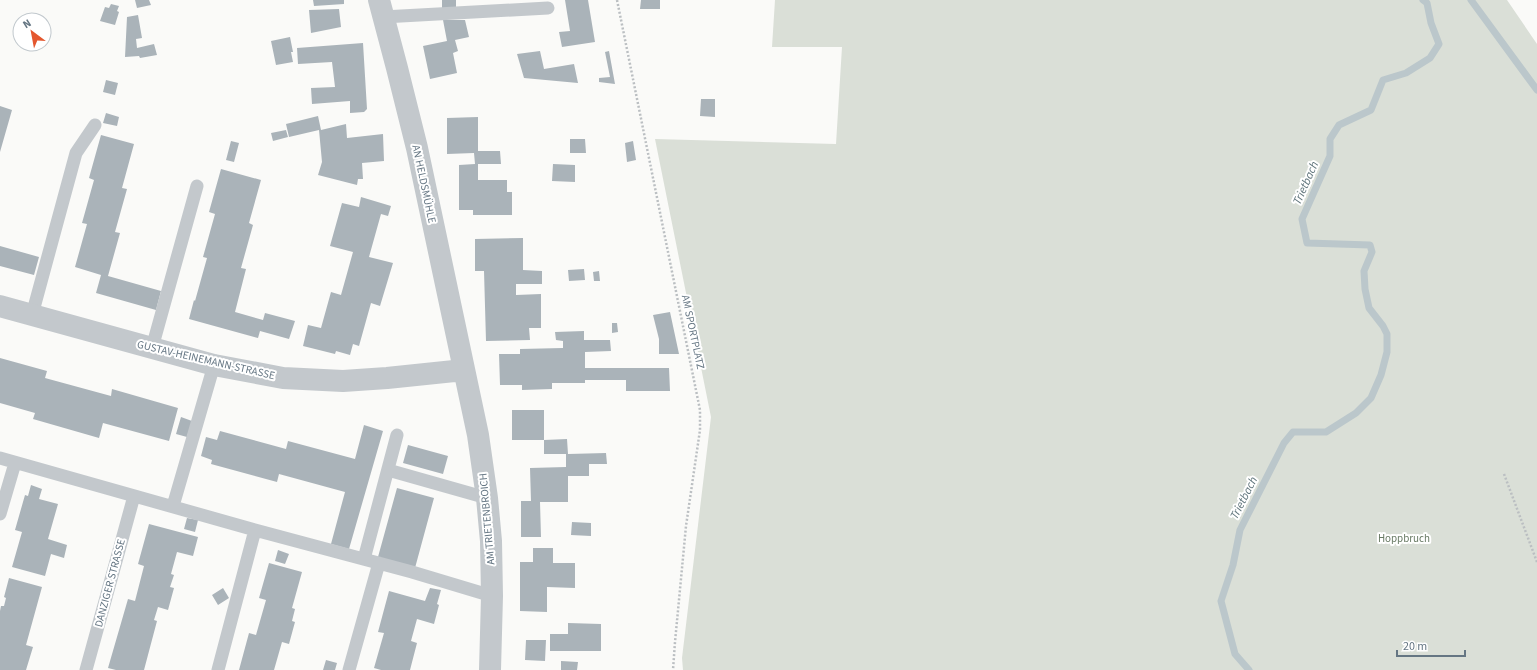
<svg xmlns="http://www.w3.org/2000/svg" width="1537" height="670" font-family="'Source Sans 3',sans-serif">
	<rect width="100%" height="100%" fill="#fafaf8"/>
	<!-- green -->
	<path fill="#dadfd7" d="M775,0H1507L1537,44V670H683L682,658L711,417L655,139L836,144L842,47H772Z"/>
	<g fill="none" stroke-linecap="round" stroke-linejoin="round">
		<!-- stream -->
		<path stroke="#bbc7cb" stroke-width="7" d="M1471,0L1537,90
			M1249,670L1235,654L1221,601L1233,565L1240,530L1284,443L1293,432H1326L1356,413L1371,398L1381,375L1387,352V334L1383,326L1369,308L1365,289L1364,271L1372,252L1370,245L1307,243L1302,219L1330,156V139L1339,125L1371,110L1383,80L1406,73L1430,58L1439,44L1431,23L1427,3L1423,0"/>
	</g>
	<!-- building -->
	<path fill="#aab3b9" d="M135,0H149L151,5L137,8Z
		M313,0H344V4L314,6Z
		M442,0H456V9H442Z
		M565,0H588L595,42L562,47L559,32L570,31Z
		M641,0H660V9H640Z
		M111,4L119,6L117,11L119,12L115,25L100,21L105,7L109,8Z
		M339,9L341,27L311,33L309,10Z
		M138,15L142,38L136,39L137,48L154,44L157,55L140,58L139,56L125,57L127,17Z
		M443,20H465L469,37L455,40L458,51L453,53L457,73L430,79L423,46L447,41Z
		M290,37L293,52H291L293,62L276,65L271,41Z
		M363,43L367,109L364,112L350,113V101L312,104L311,88L335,87L332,62L298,64L297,48Z
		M540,51L544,69L574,64L578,83L524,78L517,54Z
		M609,51L615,84L599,82V78L610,77L605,52Z
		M106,80L118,83L115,95L103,92Z
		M701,99H715V117L700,116Z
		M0,106L12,110L0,152Z
		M106,113L119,117L117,126L103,123Z
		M318,116L321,130L346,124L347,138L383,134L384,161L362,163L363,179H358L357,185L318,175L322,162L319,130L289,137L286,124Z
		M478,117V151H500L501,164H478V180H507V192H512V215H473V210H459V165L475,164L474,153L447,154V118Z
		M286,130L288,137L273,141L271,133Z
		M101,135L134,144L122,188L127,189L115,232L120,233L108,276L161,291L156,310L96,293L101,275L75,267L87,224L82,223L94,180L89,178Z
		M570,139H585L586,153H570Z
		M231,141L239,143L234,162L226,160Z
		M633,141L636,160L627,162L625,143Z
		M553,164L575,165V182L552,181Z
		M221,169L261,180L249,223L253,225L241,268L246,269L235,312L263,320L265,313L295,321L289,339L260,331L258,338L189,319L194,300L195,301L207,258L203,257L215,214L209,212Z
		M361,197L391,206L388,216L381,214L369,257L393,263L380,306L371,303L359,346L353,344L350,355L336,351L335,354L303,346L308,325L321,328L331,292L341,295L353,252L330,246L342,203L359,207Z
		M523,238V270L542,271V284H516V295L541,294V328H529L530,340L486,341L484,271H475V239Z
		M0,246L39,257L34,275L0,266Z
		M584,269L585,280L569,281L568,270Z
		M599,271L600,281H594L593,272Z
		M670,312L679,354H659V339L653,315Z
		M612,323H617L618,332L612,333Z
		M584,331V340H610L611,351L585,352V368H669L670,391H626V380H585V383H552V389L522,390V385H500L499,354H520V349L563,348V341L556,340L555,332Z
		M0,358L47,371L45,378L111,396L112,389L178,408L169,441L103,423L99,438L33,419L35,413L0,403Z
		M512,410H544V440L567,439L568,454L606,453L607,464H589V476H568V502H540L541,537H521V501H531L530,468L566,467V454H544V440H512Z
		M181,417L192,421L187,437L176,434Z
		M364,425L383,431L349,549L331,544L345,492L279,474L277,482L211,464L212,460L201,456L206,437L217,440L220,431L286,449L288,441L355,459Z
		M408,445L448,456L443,474L403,463Z
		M31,485L42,489L39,499L58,504L48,539L67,545L64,558L51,554L45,576L12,567L22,532L15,530L25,495L28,496Z
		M397,488L434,498L415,568L378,557Z
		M187,518L198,520L195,532L184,529Z
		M572,522L591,523V536L571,535Z
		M149,524L198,537L193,556L177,552L171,574L174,575L170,587L174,588L168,610L158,607L154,620L157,621L144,670H116L108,668L128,599L135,601L144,566L138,564Z
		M533,548H553V563H575V588L547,587V612L520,611V562H533Z
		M278,550L289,554L285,564L275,561Z
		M269,563L302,572L292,608L295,609L292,621L295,622L289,644L282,642L274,670H239L249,633L256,635L266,600L259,598Z
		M9,578L42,587L26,645L33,647L26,670H0V611L1,606H4L6,598L4,597Z
		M223,588L229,598L218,605L212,595Z
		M430,588L441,590L437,604L439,605L434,624L417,619L411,641L417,643L410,670H381L374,668L384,633L378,632L389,591L425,601Z
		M568,623L601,624V651H550V634H568Z
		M526,640H546L545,661L525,660Z
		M326,660L337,663L335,670H323Z
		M561,661L578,662L577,670H561Z"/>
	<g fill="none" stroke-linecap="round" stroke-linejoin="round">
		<!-- path -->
		<path stroke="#bbbfc2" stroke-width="2.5" stroke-dasharray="2 2" stroke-linecap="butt" d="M617,0L700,410V430L686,526L675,642L673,670
			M1504,474L1537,562"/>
		<!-- lane -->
		<path stroke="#c3c8cc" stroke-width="13" d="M383,17L548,8
			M32,315L76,153L95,125
			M152,348L197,186
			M0,458L255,530L412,572L492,596
			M388,470L487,498
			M173,506L214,365
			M0,514L15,463
			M364,559L397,435
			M86,670L134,496
			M218,670L255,530
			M349,670L379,563"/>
		<!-- street -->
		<path stroke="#c3c8cc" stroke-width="22" d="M379,0L397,68L417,148L478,435L487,498L491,541L492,596L490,670
			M0,306L214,365L283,378L343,381L387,378L464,370"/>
	</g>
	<g text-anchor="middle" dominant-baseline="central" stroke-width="4" stroke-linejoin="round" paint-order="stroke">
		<!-- street labels -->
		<g font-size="11" fill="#657683" stroke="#fff">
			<text transform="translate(424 184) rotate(78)">AN HELDSMÜHLE</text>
			<text transform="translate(693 332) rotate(78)">AM SPORTPLATZ</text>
			<text transform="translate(206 360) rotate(13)">GUSTAV-HEINEMANN-STRASSE</text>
			<text transform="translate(487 519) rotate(-95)">AM TRIETENBROICH</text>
			<text transform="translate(110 583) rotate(-75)">DANZIGER STRASSE</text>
		</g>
		<!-- park labels -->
		<g font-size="11" fill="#687a64" stroke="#fff">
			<text x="1404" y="538">Hoppbruch</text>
		</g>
		<!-- water labels -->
		<g font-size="12" font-style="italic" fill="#60757c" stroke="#fff">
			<text transform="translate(1306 183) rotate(-66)">Trietbach</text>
			<text transform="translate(1244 498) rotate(-63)">Trietbach</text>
		</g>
	</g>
	<!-- north arrow -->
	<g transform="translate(32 32) rotate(328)"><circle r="19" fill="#ffffff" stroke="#c1c8cd"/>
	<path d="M0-3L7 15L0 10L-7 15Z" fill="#e4572e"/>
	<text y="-6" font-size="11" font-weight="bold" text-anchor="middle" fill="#657683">N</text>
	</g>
	<!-- scale -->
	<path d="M1397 650v6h68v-6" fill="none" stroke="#657683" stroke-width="2"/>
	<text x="1403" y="650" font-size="12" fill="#657683" stroke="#ffffff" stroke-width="3" paint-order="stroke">20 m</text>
</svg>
